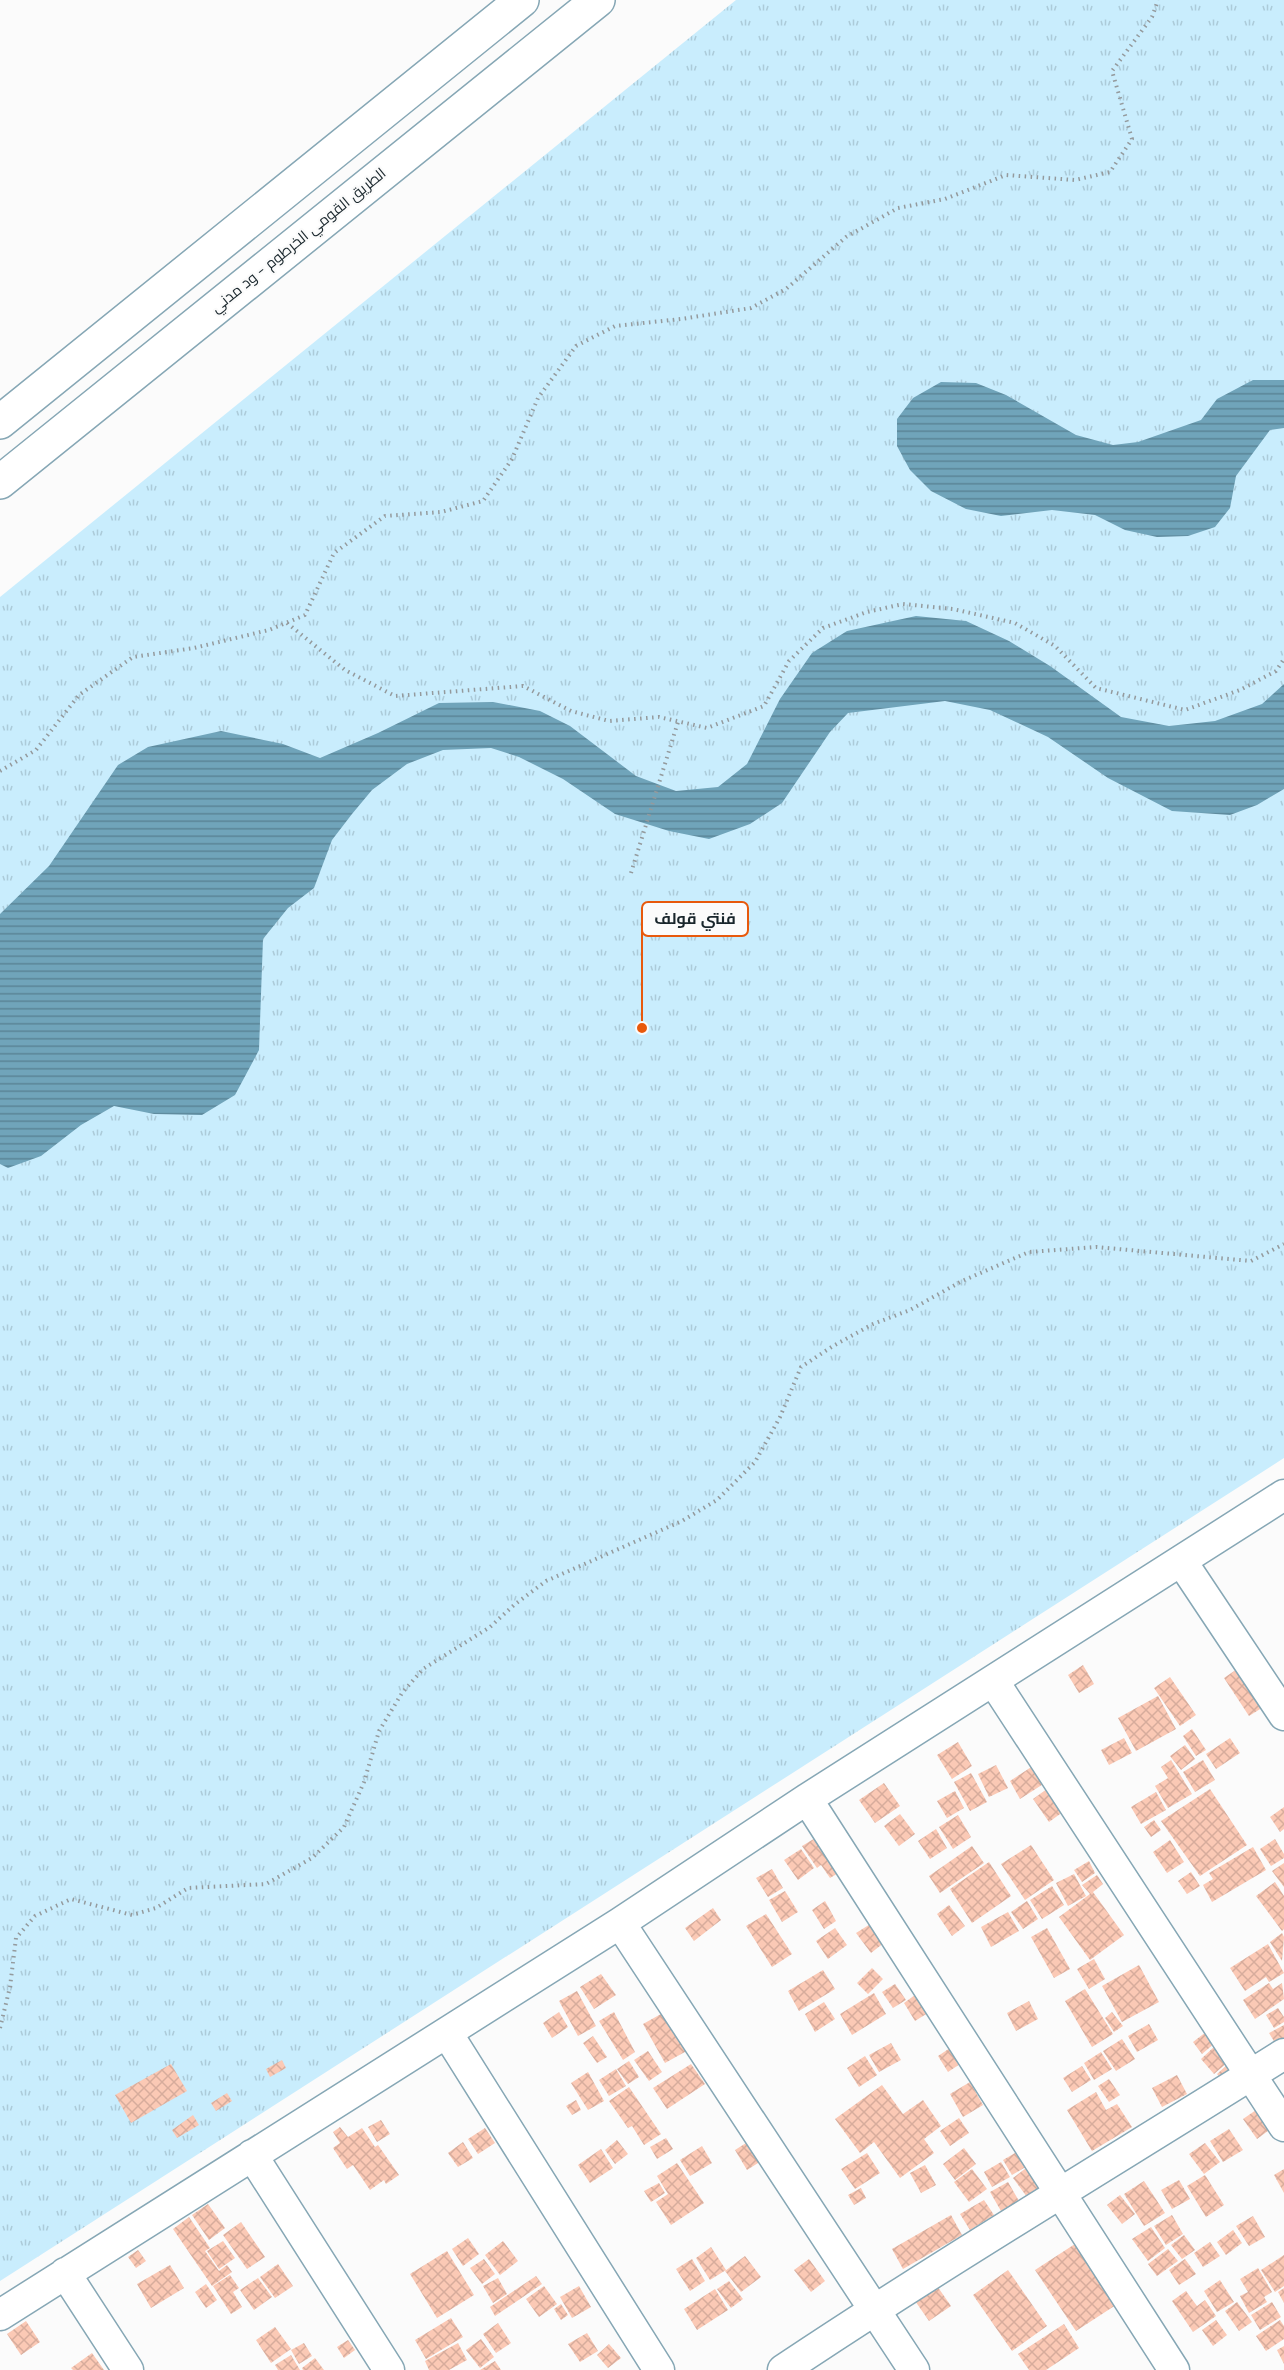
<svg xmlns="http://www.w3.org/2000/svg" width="1284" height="2370" font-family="Lora,Cairo,serif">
	<defs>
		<pattern id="grass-tufts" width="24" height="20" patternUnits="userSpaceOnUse" patternTransform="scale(1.5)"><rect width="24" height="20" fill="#c9edfd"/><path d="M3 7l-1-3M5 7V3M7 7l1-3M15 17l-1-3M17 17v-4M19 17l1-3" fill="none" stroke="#accbd9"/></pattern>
		<pattern id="water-rules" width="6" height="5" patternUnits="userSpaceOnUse" patternTransform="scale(1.5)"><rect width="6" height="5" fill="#70a4ba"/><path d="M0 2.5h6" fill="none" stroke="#5b8597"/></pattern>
		<pattern id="building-cross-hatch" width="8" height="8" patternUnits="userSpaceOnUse" patternTransform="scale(1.5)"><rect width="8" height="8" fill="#fbc9b5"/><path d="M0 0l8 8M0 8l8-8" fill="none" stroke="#d7ac9c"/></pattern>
	</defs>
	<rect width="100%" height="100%" fill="#fbfbfb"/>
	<!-- grass -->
	<path fill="url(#grass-tufts)" d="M736,0H1284V1458L0,2281V597Z"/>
	<!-- water -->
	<path fill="url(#water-rules)" d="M1253,380H1284V428L1270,430L1236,476L1230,508L1215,527L1188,536L1157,537L1125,530L1095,515L1052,510L1001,516L966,509L931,491L910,470L897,446V419L913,398L941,382L976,383L1006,395L1076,435L1113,445L1138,442L1201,420L1217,399Z
		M916,616L966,621L1009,641L1050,666L1121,717L1169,726L1215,721L1262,704L1284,684V789L1257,805L1230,815L1172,811L1108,778L1048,737L990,710L945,701L848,713L830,732L782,803L750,824L709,839L669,831L615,814L563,779L519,757L491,748L443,750L407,764L372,790L352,814L332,840L314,888L288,908L263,939L259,1050L235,1095L202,1115L154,1114L114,1106L81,1125L41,1156L8,1168L0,1164V914L49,866L118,765L148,747L221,731L283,744L320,758L378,733L439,703L493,702L540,711L570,726L636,776L676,791L718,787L747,764L780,699L812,653L847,631Z"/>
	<!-- building -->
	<path fill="url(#building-cross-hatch)" d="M1083,1665L1094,1684L1079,1693L1068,1675Z
		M1240,1667L1265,1706L1249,1716L1224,1678Z
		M1170,1677L1196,1715L1180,1726L1154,1688Z
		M1158,1696L1176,1729L1136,1751L1118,1718Z
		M1192,1729L1206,1750L1196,1756L1183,1736Z
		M1124,1738L1132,1753L1109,1765L1101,1750Z
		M1230,1738L1240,1753L1216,1769L1206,1754Z
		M958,1742L972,1766L952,1779L937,1755Z
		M1185,1745L1195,1759L1181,1770L1170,1756Z
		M1171,1760L1192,1794L1168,1808L1155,1786L1168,1778L1161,1767Z
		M1203,1760L1215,1780L1195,1792L1183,1772Z
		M1036,1764L1048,1781L1020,1799L1010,1781Z
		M996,1765L1008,1788L989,1797L978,1774Z
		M971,1773L987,1802L970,1811L954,1782Z
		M884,1783L900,1806L875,1823L859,1800Z
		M1051,1786L1067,1809L1049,1822L1033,1799Z
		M1210,1789L1247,1845L1200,1876L1161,1821Z
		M955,1791L964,1808L947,1818L937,1801Z
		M1156,1792L1166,1810L1141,1824L1131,1807Z
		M1284,1807V1829L1280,1832L1270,1817Z
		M900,1814L915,1834L899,1846L884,1826Z
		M958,1815L971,1837L953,1849L939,1827Z
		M1154,1820L1161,1830L1151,1837L1144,1827Z
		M936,1829L947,1848L930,1859L918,1841Z
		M822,1834L845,1869L830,1878L821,1865L817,1868L802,1846Z
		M1275,1839L1284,1854V1858L1271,1866L1260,1849Z
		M1170,1840L1184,1862L1167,1873L1153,1852Z
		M1031,1845L1054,1880L1025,1900L1001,1864Z
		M972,1846L984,1863L940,1893L929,1876Z
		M1253,1847L1266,1870L1212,1902L1203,1885L1213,1879L1209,1873Z
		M801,1849L814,1868L798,1880L784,1860Z
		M1089,1861L1095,1873L1082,1882L1074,1870Z
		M989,1862L1011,1896L972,1923L950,1889Z
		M1284,1863V1887L1272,1871Z
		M772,1869L783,1888L768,1897L756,1878Z
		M1191,1872L1200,1886L1187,1894L1178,1881Z
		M1074,1874L1086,1896L1068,1906L1056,1883Z
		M1097,1875L1103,1884L1093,1892L1124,1935L1090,1960L1059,1917L1090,1894L1082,1885Z
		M1275,1882L1284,1896V1929L1282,1931L1256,1896Z
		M1052,1886L1064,1905L1042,1919L1030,1900Z
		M785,1891L798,1912L782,1922L769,1900Z
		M825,1901L836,1921L824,1929L812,1910Z
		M1027,1901L1038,1919L1023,1929L1011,1912Z
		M949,1905L965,1926L952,1936L937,1914Z
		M713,1908L721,1920L694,1941L685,1928Z
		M1008,1912L1019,1931L991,1947L981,1927Z
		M766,1914L792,1954L772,1967L746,1926Z
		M872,1923L885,1942L871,1953L856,1933Z
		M835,1928L847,1945L828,1959L816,1941Z
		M1047,1928L1070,1969L1054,1978L1031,1937Z
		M1282,1933L1284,1937L1282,1961L1270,1942Z
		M1268,1944L1284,1973L1269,1982L1266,1977L1245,1991L1230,1968Z
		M1094,1959L1105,1979L1089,1989L1077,1969Z
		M1139,1965L1159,2002L1122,2022L1102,1986Z
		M872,1968L883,1979L868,1994L857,1983Z
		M823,1970L835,1989L799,2011L788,1991Z
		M601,1974L616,1995L594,2009L580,1987Z
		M1269,1983L1273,1989L1282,1983L1284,1999L1255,2019L1243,2000Z
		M895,1984L906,2000L893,2008L882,1992Z
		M1085,1989L1113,2034L1092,2047L1065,2001Z
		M577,1991L596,2026L578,2036L559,2001Z
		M919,1992L931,2011L915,2021L904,2003Z
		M874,1993L886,2014L852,2035L840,2014Z
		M1029,2001L1038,2019L1016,2031L1007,2013Z
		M824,2002L835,2019L815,2032L805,2014Z
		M1278,2008L1284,2017V2022L1274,2028L1266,2015Z
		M670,2009L692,2048L665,2063L643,2024Z
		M559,2012L568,2027L552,2038L543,2023Z
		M614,2012L635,2052L623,2060L599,2021Z
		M1112,2012L1123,2026L1114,2032L1105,2018Z
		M1149,2024L1158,2040L1137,2052L1128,2036Z
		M1284,2025V2042L1277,2046L1269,2033Z
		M1206,2032L1215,2043L1202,2054L1193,2042Z
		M593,2036L607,2057L597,2063L583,2043Z
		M1122,2039L1135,2059L1116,2071L1103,2051Z
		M891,2043L901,2060L879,2072L869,2055Z
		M956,2044L966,2060L948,2072L938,2056Z
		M1215,2046L1228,2062L1214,2074L1201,2059Z
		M648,2051L662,2072L649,2081L634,2060Z
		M1101,2052L1112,2069L1094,2080L1084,2063Z
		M865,2056L877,2075L859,2087L847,2068Z
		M282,2060L286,2068L270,2077L266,2069Z
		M629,2061L639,2077L628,2084L617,2069Z
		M1229,2063L1239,2074L1226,2085L1217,2074Z
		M171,2064L187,2091L131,2123L115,2095Z
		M691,2064L705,2084L667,2109L653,2088Z
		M1082,2066L1091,2080L1072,2092L1063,2078Z
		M616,2069L626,2086L609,2096L599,2080Z
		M588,2072L604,2101L588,2110L571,2083Z
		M1177,2075L1187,2094L1162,2107L1152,2088Z
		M1109,2079L1120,2095L1109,2102L1098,2086Z
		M970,2082L983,2105L963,2117L950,2094Z
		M882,2085L903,2114L923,2100L941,2126L924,2139L934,2153L900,2178L874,2142L860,2153L835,2119Z
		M629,2087L661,2134L644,2145L632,2126L628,2128L609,2101Z
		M1096,2092L1106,2110L1117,2104L1132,2127L1092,2151L1067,2110Z
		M227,2093L232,2101L216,2111L211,2103Z
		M576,2100L581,2110L572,2115L566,2106Z
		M1259,2108L1272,2128L1257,2139L1243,2119Z
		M193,2115L199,2125L177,2138L172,2130Z
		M959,2118L969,2133L950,2146L940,2131Z
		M381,2120L390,2134L377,2142L368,2127Z
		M340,2127L348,2137L362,2128L375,2147L378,2145L399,2175L386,2184L384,2180L370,2190L353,2165L347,2169L333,2148L340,2143L333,2132Z
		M485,2128L495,2143L478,2154L468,2139Z
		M1229,2129L1243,2150L1223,2162L1210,2141Z
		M757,2136L769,2156L747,2170L735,2150Z
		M666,2138L673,2149L657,2159L650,2147Z
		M617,2140L628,2154L615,2164L605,2150Z
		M463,2142L473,2158L458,2167L448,2153Z
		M1205,2143L1220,2162L1204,2174L1189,2154Z
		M702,2146L712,2163L690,2176L680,2160Z
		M1025,2147L1034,2162L1012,2175L1003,2160Z
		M964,2148L976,2164L955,2180L943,2164Z
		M601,2149L613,2168L590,2183L578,2165Z
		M867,2153L880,2173L855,2189L841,2169Z
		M1001,2162L1010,2177L992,2187L984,2172Z
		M677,2163L704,2203L671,2225L656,2202L668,2194L657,2176Z
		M925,2165L936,2185L921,2193L910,2173Z
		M1030,2165L1044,2184L1027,2197L1013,2178Z
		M972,2169L987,2189L969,2202L954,2182Z
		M1284,2169V2193L1274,2175Z
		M1205,2175L1224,2205L1206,2217L1187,2186Z
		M1179,2180L1190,2199L1172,2209L1161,2190Z
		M1144,2181L1165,2213L1144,2226L1124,2194Z
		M1008,2182L1019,2201L1001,2211L990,2192Z
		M659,2183L665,2193L651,2202L644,2191Z
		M861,2188L866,2198L854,2205L848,2195Z
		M1120,2195L1135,2214L1122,2224L1107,2205Z
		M984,2200L994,2215L970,2230L960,2214Z
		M208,2204L225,2228L209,2240L192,2215Z
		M951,2215L962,2235L903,2269L892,2249Z
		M1172,2215L1183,2234L1166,2245L1154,2226Z
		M1253,2216L1265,2237L1249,2246L1236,2226Z
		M189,2217L210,2248L205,2251L219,2271L227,2265L232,2272L212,2286L173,2229Z
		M241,2222L265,2257L247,2269L223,2235Z
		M1151,2227L1165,2248L1148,2261L1132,2239Z
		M1233,2230L1242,2243L1226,2255L1217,2242Z
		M1184,2235L1195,2250L1182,2259L1171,2245Z
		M468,2238L479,2254L463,2266L452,2249Z
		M223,2241L235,2258L219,2269L207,2251Z
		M503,2241L518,2261L500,2275L485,2255Z
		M1078,2242L1119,2303L1076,2331L1035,2270Z
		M1210,2242L1220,2256L1203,2267L1194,2253Z
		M711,2247L726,2270L710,2280L696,2258Z
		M1168,2249L1178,2261L1157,2276L1148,2264Z
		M138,2250L146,2261L136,2268L128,2257Z
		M447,2251L474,2295L437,2318L410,2274Z
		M1284,2255V2286L1275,2292L1261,2270Z
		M745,2256L761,2277L741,2292L725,2271Z
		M484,2259L495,2274L482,2284L470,2268Z
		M692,2259L705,2281L690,2291L676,2269Z
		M809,2259L825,2281L811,2292L794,2270Z
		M1185,2259L1196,2274L1179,2285L1169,2270Z
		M278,2264L293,2286L275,2298L260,2277Z
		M170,2265L184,2288L151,2308L137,2284Z
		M1258,2268L1272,2292L1264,2297L1267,2302L1249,2313L1240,2296L1248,2292L1240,2279Z
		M1008,2270L1047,2326L1012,2351L973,2295Z
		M230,2275L239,2288L233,2292L242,2307L231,2314L213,2286Z
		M536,2276L542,2284L495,2316L490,2307Z
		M258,2278L272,2297L254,2310L240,2290Z
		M498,2278L507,2294L493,2303L483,2286Z
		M1220,2280L1234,2302L1217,2312L1204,2291Z
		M729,2281L743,2299L731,2308L717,2289Z
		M935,2283L951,2306L929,2321L913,2298Z
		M206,2284L217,2300L206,2308L195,2292Z
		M544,2286L557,2304L539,2317L526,2299Z
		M579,2286L591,2307L572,2318L560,2297Z
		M1284,2288V2303L1278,2292Z
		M715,2289L728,2310L697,2330L684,2309Z
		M1186,2291L1197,2306L1205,2300L1216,2316L1193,2332L1172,2301Z
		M1237,2302L1252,2322L1239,2331L1225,2311Z
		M1272,2302L1281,2317L1260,2330L1251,2315Z
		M561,2304L568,2315L561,2320L554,2309Z
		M451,2318L463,2337L426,2359L415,2340Z
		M1216,2320L1227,2335L1213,2346L1202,2330Z
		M1280,2320L1284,2326V2339L1266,2351L1256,2336Z
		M26,2321L40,2342L21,2355L7,2334Z
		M498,2323L511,2343L496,2353L483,2334Z
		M1064,2324L1079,2348L1046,2370H1029L1018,2354Z
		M275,2327L291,2349L271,2363L256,2340Z
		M587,2333L598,2351L580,2362L568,2344Z
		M481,2339L494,2357L480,2368L466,2350Z
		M348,2340L355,2350L344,2358L337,2347Z
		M304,2343L312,2356L299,2364L291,2350Z
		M458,2343L467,2360L449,2370H429L425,2361Z
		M609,2344L621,2358L608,2368L597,2355Z
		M1284,2346V2364L1277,2350Z
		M92,2353L104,2370H73L71,2368Z
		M291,2355L300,2370H278L275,2365Z
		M315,2358L324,2370H303L302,2368Z
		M495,2361L501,2370H480Z"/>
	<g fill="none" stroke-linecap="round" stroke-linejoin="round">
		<defs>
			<path id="street" d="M1182,1562L1284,1715
				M994,1682L1284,2126
				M807,1799L1174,2370
				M620,1923L914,2370
				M447,2033L659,2370
				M252,2155L389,2370
				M65,2273L128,2370
				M0,2315L620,1923L807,1799L1284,1495
				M783,2370C948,2260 1117,2159 1284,2054"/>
			<path id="highway" d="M0,422L522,0
				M0,482L598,0"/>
		</defs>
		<!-- street casing -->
		<use href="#street" stroke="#86a7b5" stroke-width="33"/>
		<!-- highway casing -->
		<use href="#highway" stroke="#86a7b5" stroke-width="36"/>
		<!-- path -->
		<path stroke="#949a9d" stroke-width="4" stroke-dasharray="1.5 4.5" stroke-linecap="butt" d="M287,623L345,670L395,696L523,686L571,711L609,721L659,717L707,728L764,706L789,661L823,628L867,612L903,604L953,609L1015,623L1055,646L1096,688L1185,710L1240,690L1276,671L1284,659
			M0,771L36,750L79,695L133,657L194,648L269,630L305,615L334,553L385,516L441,512L483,501L512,459L538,398L576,346L615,326L681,319L751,308L786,289L846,237L898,208L945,199L1006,175L1075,180L1110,172L1132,139L1112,71L1152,17L1158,0
			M631,873L678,722
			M0,2028L10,1987L16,1938L35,1916L71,1899L132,1915L156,1908L188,1888L266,1884L312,1858L344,1827L364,1782L379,1731L402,1693L423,1669L490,1627L514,1605L546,1581L682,1521L717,1500L755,1462L780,1417L801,1367L833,1346L873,1324L910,1310L962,1281L1029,1252L1096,1247L1251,1261L1284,1244"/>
		<!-- street -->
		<use href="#street" stroke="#fff" stroke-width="30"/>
		<!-- highway -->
		<use href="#highway" stroke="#fff" stroke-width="33"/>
	</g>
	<g text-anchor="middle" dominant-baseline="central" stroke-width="4.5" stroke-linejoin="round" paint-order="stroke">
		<!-- street labels -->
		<g font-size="15" fill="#19262c" stroke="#fbfbfb">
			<text transform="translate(298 240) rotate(-39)">الطريق القومي الخرطوم - ود مدني</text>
		</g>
	</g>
	<!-- callouts -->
	<path fill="none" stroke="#e8590c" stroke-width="2" d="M642 1028L642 919"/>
	<circle fill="#e8590c" stroke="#fbfbfb" stroke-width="2" cx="642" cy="1028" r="6"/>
	<rect fill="#fbfbfb" stroke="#e8590c" stroke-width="2" x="642" y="902" width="106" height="34" rx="6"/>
	<g font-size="16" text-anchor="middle" font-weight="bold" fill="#19262c">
		<text x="695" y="924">فنتي قولف</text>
	</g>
</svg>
